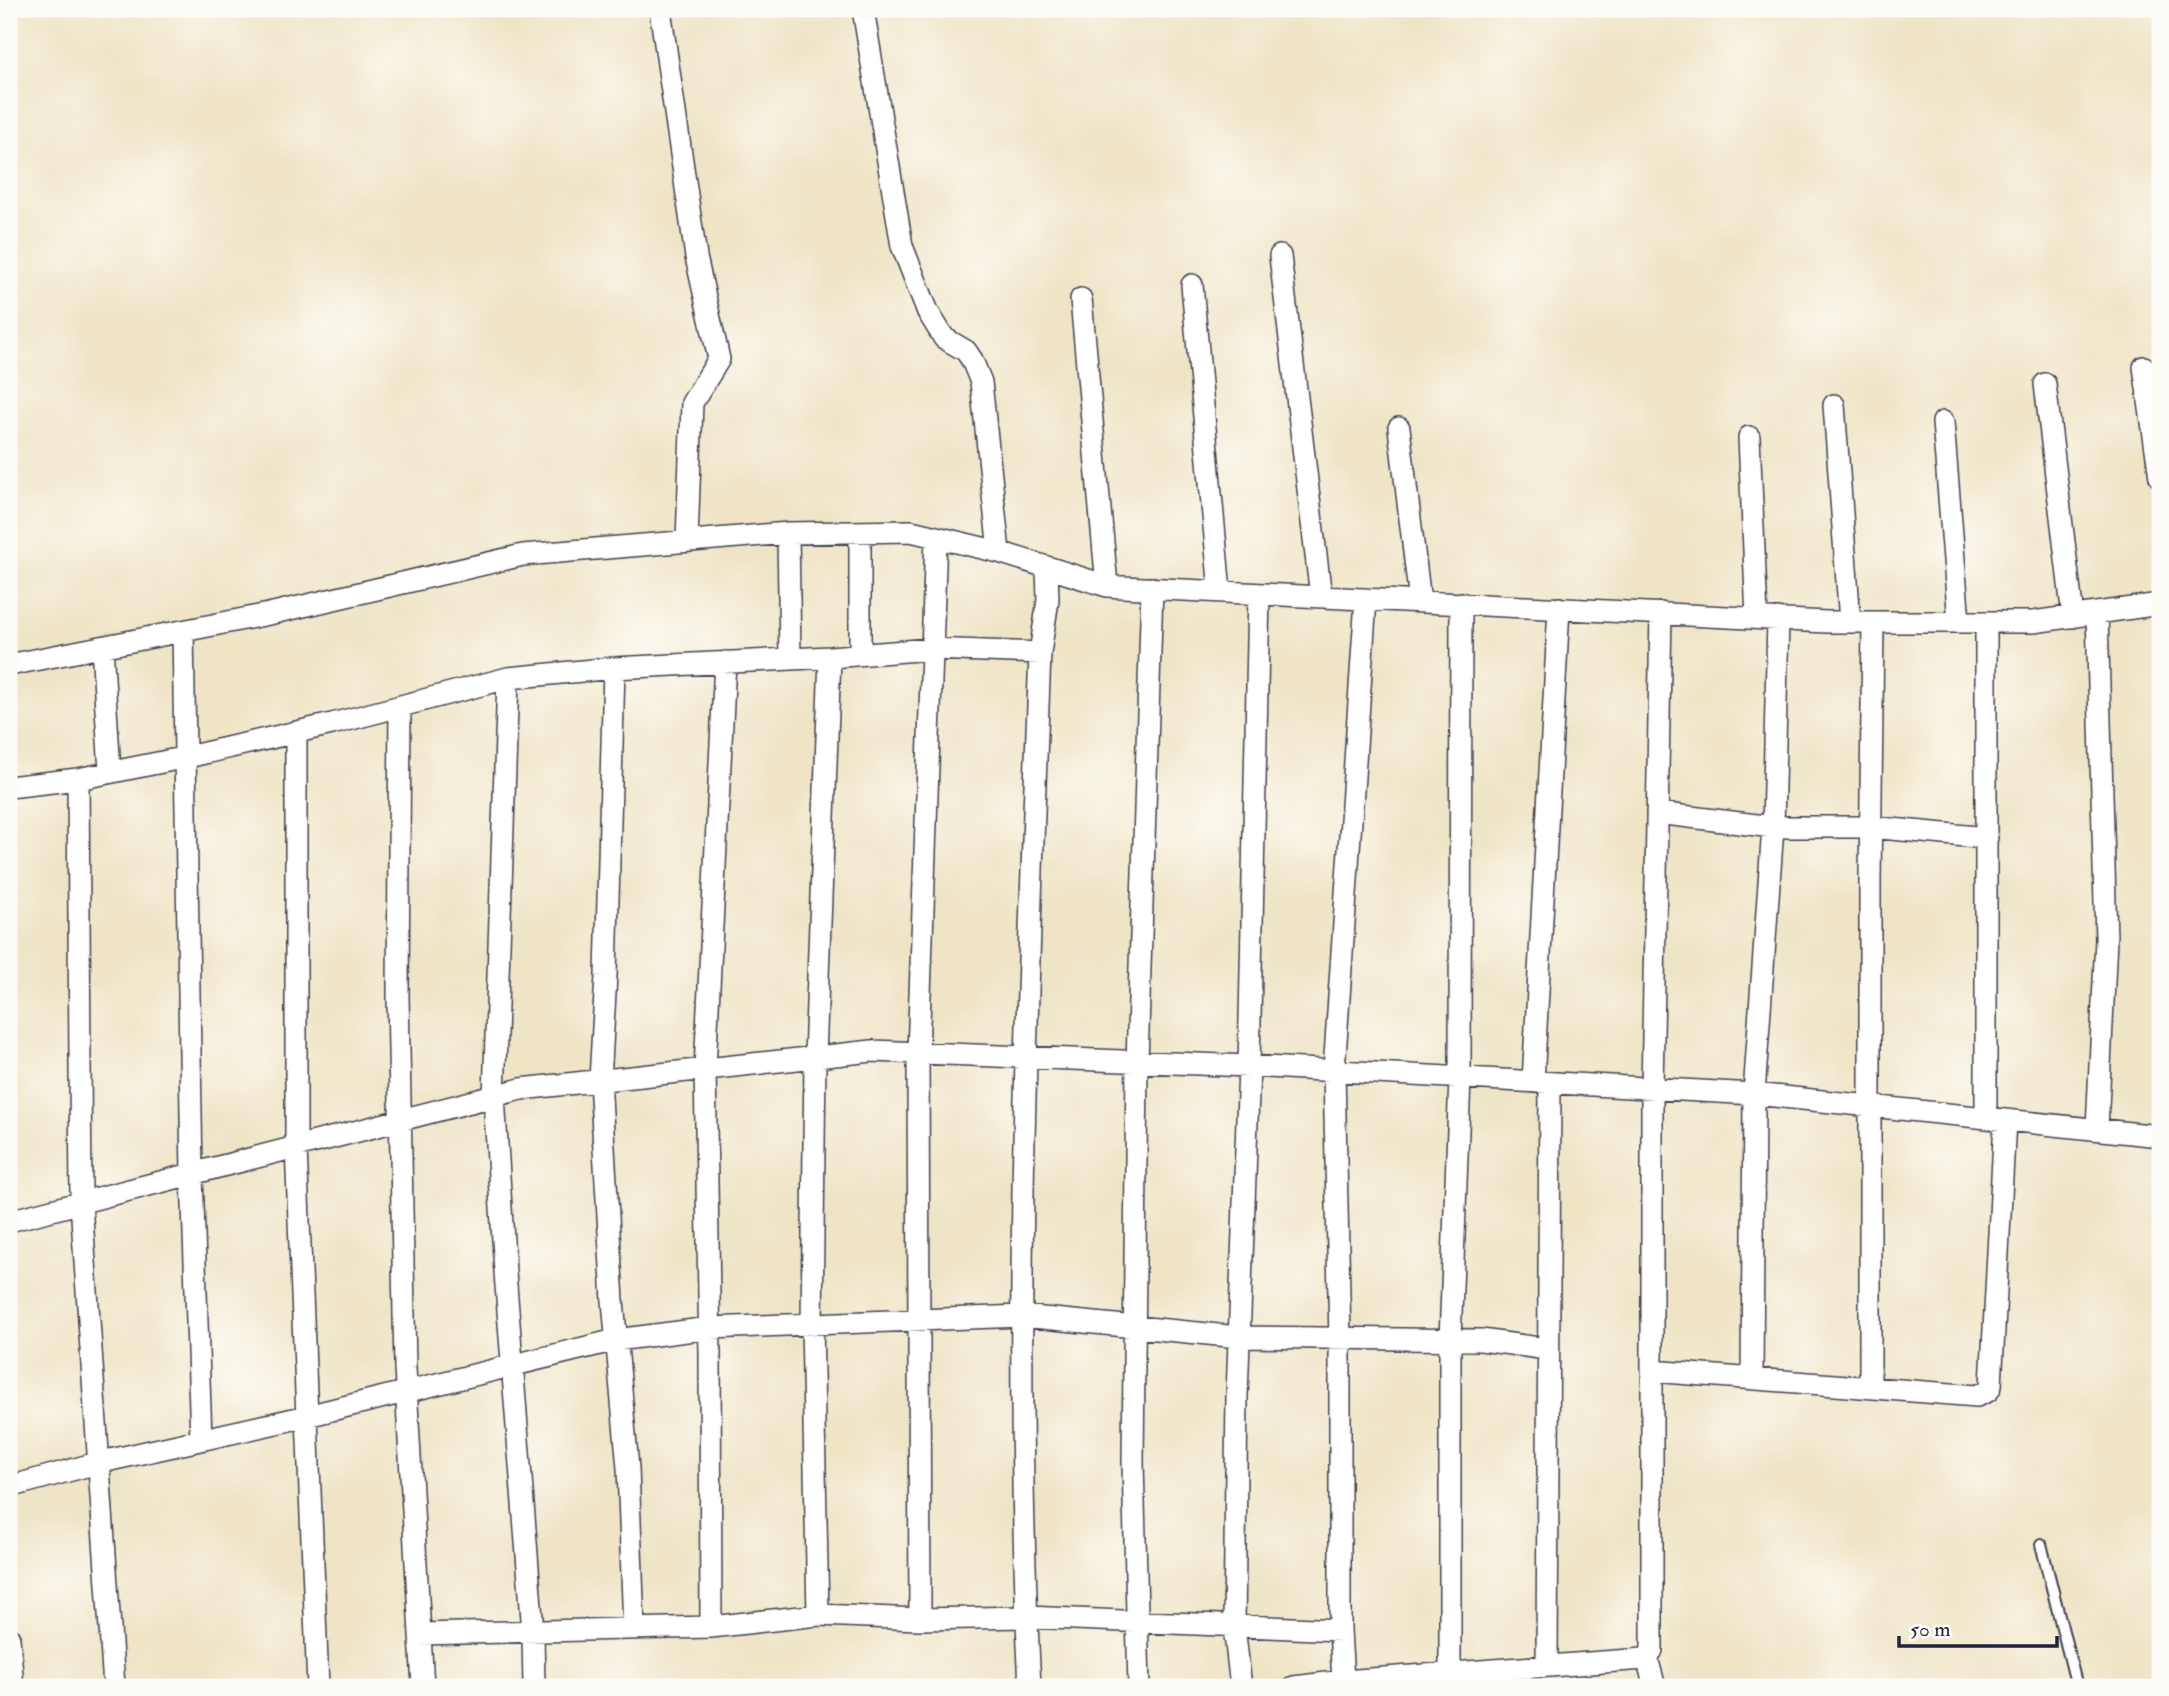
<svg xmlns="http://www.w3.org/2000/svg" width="2169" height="1696" font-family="'IM FELL Double Pica',serif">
	<rect width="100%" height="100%" fill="#fdfcf7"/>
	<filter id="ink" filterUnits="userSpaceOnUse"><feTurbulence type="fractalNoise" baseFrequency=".0143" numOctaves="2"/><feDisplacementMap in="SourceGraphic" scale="14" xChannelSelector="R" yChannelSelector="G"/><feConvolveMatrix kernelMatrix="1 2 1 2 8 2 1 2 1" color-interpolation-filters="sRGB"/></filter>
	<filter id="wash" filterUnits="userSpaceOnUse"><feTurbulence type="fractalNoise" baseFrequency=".00686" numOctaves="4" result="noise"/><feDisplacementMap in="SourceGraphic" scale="28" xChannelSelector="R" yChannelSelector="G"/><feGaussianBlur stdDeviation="1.57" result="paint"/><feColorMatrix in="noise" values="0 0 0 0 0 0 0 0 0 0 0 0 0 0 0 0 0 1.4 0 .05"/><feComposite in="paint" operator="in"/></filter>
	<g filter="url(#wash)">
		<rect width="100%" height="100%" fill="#efe4c6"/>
	</g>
	<g filter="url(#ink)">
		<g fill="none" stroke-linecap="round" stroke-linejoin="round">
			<defs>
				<path id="lane" d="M2041,1544L2077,1687"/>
				<path id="street" d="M660,9L696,257L719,359L692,403L687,541
					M863,9L902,246L928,312L944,338L966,351L972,360L981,382L999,552
					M1280,256L1321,597
					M1192,285L1220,592
					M1081,299L1107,586
					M2144,367L2160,477
					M2045,384L2073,617
					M1834,405L1850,622
					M1943,422L1959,622
					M1399,428L1420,601
					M1749,437L1757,618
					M788,533L790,659
					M183,631L192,1174L201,1439
					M102,647L110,771
					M860,654V532
					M9,665L269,614L523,555L788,533L911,531L999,552L1107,586L1123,587L1827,622H2033L2160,604
					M614,668L606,976L600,1080L613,1301L628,1468L634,1628
					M508,678L494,1096L505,1272L533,1632L534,1687
					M400,706L398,996L405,1368L420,1634
					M296,732V1147L318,1687
					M78,779L81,1203L114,1687
					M9,787L78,779L187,757L332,724L508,678L614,668L830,657L930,649L1040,653
					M1657,813L1773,827H1870L1987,838
					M1533,1082L1559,608
					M1986,1118V622
					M2097,1129L2106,939L2097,613
					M9,1221L521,1089L872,1051L1249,1066L1754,1094L2160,1136
					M1652,1371V1089L1661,613
					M1752,1378L1754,1094L1773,827L1778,619
					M1870,1386V882L1873,622
					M9,1487L97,1463L307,1416L616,1340L710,1328L1022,1316L1239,1337L1481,1340L1547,1349
					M818,1615L812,1324L815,1057L830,657
					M920,1619L918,1053L936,537
					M711,1627L710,1353L705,1069L725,662
					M1340,1630V1339L1334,1071L1366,599
					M9,1638L13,1687
					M1647,1658L1655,1687
					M1547,1666L1550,1083
					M1450,1686V1340L1460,1078L1461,603
					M423,1687L420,1634L711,1627L818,1615L920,1619L1026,1617L1340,1630L1343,1681L1644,1659L1649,1656L1652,1650V1371L1977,1396L1988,1391L1991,1386L2005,1120
					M1030,1687C1012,1343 1027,998 1040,653L1048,600L1047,568
					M1139,1687L1133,1463L1137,1062L1152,588
					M1241,1687L1234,1626L1237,1396L1249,1066L1259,594
					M1294,1687L1343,1681L1344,1687"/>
			</defs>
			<!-- lane casing -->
			<use href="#lane" stroke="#413f50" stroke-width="14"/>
			<!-- street casing -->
			<use href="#street" stroke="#413f50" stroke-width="24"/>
			<!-- lane -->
			<use href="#lane" stroke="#fff" stroke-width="10"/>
			<!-- street -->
			<use href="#street" stroke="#fff" stroke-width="21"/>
		</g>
	</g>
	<!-- margin -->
	<rect width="2169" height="1696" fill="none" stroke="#fdfcf7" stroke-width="35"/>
	<!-- scale -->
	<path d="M1899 1636v10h158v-10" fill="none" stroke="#22223b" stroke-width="3.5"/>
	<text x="1910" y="1636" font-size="21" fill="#22223b" stroke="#fdfcf7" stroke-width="5" paint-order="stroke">50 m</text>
</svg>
